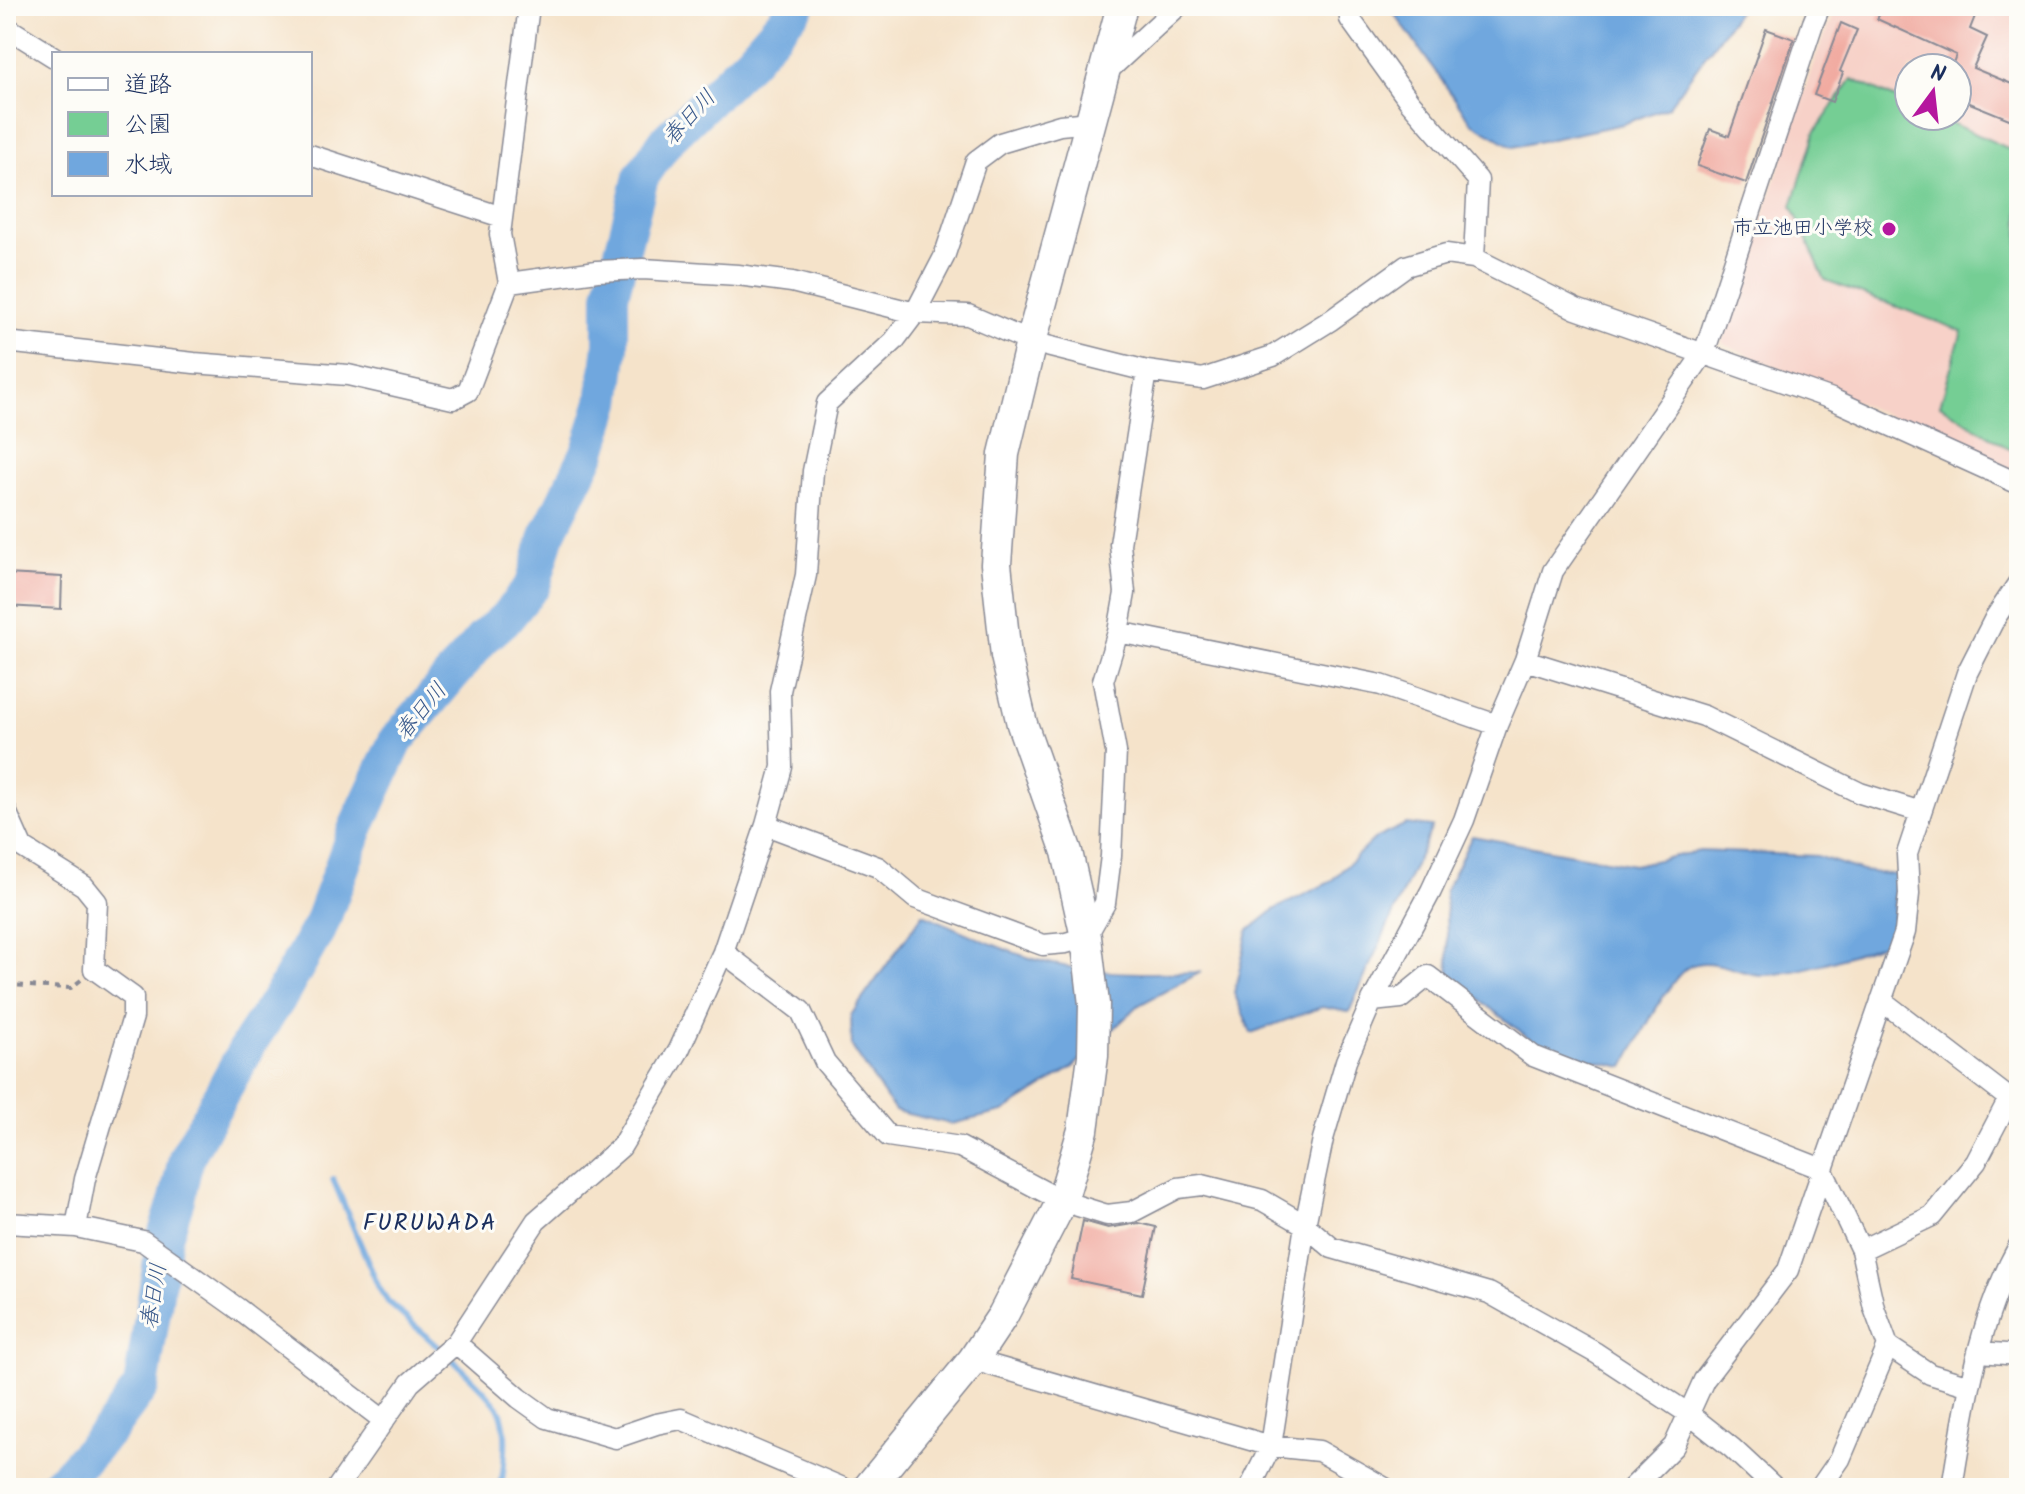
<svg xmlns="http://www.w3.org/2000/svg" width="2025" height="1494" font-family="Kalam,'Klee One',sans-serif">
	<rect width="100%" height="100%" fill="#fdfcf7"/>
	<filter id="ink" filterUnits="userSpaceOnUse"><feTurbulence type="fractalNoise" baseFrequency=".0125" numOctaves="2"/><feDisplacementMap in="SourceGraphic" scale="16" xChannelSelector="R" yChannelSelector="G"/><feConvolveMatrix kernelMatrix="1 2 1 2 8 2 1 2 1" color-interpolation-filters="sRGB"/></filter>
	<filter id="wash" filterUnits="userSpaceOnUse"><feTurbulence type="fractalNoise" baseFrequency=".006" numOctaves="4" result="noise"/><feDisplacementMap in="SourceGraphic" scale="32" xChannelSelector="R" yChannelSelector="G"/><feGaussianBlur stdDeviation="1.8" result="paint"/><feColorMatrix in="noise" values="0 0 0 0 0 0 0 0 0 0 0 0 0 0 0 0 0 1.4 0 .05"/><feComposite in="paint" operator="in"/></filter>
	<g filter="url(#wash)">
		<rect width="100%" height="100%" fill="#f5e3ca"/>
		<!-- built -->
		<path fill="#f7d1c8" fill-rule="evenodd" d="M1838,6H2019V473L1722,343L1816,56ZM1909,68H1957V116H1909Z"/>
		<!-- green -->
		<path fill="#75ce94" stroke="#487e79" stroke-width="2" d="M1852,79L1909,105V116H1935L2019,153V455L1940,405L1962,331L1825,280L1792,206L1815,132Z"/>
		<!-- water -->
		<path fill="#70a7de" stroke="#466b9e" stroke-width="2" d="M1389,6H1742L1668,107L1623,124L1513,147L1472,123Z
			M1406,824L1432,827L1349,1012L1322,1007L1251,1033L1234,993L1248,931L1275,909L1330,882L1374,839Z
			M1472,836L1634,865L1700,851L1817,856L1862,871L1896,875L1892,941C1854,954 1806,972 1766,975C1742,977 1710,953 1687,968C1668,980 1636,1046 1624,1067L1543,1049L1449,976L1445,891Z
			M923,914C956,928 990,945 1024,956C1081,975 1142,974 1201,972L1139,1005L1072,1068L1003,1112L951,1124L895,1111L852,1047L851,1015Z"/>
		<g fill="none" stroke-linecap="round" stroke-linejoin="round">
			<!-- stream -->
			<path stroke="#70a7de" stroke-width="6" d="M333,1179L379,1288L389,1303C410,1322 493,1392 501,1413C509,1436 504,1464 501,1488"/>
			<!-- river -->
			<path stroke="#70a7de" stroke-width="36" d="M53,1488L71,1472L110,1429L141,1387L165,1236L177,1199L186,1158L251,1040L281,995L321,924L356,828L396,741L482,639L507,617L533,585L547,536L589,451L604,402L611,346V295L641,177L666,141L750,60L797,6"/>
		</g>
		<g id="blocks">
			<!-- building -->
			<path fill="#f1aba1" d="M1884,6H1979L1970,29L1987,37L1973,68L2019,87V123L1960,99L1957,105V68H1951L1956,55L1877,19Z
				M1841,23L1857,30L1840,71L1843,73L1832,102L1814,95Z
				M1766,29L1794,39L1746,183L1697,166L1710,129L1729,136Z
				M6,574L62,577L61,609L6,606Z
				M1083,1221L1108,1228L1139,1223L1156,1227L1142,1294L1071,1279Z"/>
		</g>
	</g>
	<g filter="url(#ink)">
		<use href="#blocks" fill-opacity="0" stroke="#888994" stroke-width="2"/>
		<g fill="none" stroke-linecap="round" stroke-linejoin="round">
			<defs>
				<path id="street" d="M1349,6L1350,19L1409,101L1478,180L1474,258
					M6,27L54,57
					M1106,68L1114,65L1178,6
					M310,155L502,217
					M509,283L597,271L643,269L738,275L792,282L915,313L968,315L1031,342L1147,371L1203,379L1273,356L1331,320L1406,266L1446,254L1474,258L1576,309L1832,399L2019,484
					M6,342L194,363L348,375L453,399L468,391L509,283L500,234L529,6
					M1118,632L1381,685L1497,725
					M1525,660L1704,716L1860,793L1921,812
					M6,811L22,847L84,886L97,902L94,969L133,997V1017L85,1179L76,1227
					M766,825L878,867L915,898L1043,945L1066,943L1086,937L1105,903L1111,856L1116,752L1103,681L1118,632L1125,593L1120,544L1147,371
					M723,952L801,1011L825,1062L888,1136L960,1147L1062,1201L1107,1215L1132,1212L1178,1188L1202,1185L1262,1200L1305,1225L1332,1248L1489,1293L1596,1353L1689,1414L1732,1448L1775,1488
					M1881,1000L2019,1106
					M1372,1001L1401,998L1428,976L1533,1056L1822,1169L1861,1250L1874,1308L1888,1346L1930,1374L1970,1386
					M6,1223L76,1227L143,1241L237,1308L382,1419
					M1861,1250L1932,1216L1976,1162L2009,1099
					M456,1343L519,1398L547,1418L615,1438L656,1424L681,1419L843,1488
					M1980,1352L2019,1355
					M973,1360L1271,1446L1319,1451L1385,1488
					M337,1488L410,1383L456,1343L536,1221L621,1147L679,1050L723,952L766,825L782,767L780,691L806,575L813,471L827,403L894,341L915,313L944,257L976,161L1000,143L1060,125L1090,122
					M1250,1488L1271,1446L1305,1225L1323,1139L1346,1061L1372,1001L1431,891L1464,820L1497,725L1525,660L1553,571L1704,353L1813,23L1820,6
					M1632,1488L1674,1446L1704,1380L1788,1270L1905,932L1909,894L1907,854L1967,673L1995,618L2019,582
					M1820,1488L1840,1459L1888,1346
					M1952,1488C1965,1407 1978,1319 2019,1246"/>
				<path id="secondary" d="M868,1488L973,1360L1003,1315L1062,1201L1083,1130L1093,1056L1094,1004L1086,937L1067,852L1022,724L1006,656L996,564L1004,454L1031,342L1122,6"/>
			</defs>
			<!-- street casing -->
			<use href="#street" stroke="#888994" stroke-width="23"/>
			<!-- secondary casing -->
			<use href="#secondary" stroke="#888994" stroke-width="33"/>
			<!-- path -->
			<path stroke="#888994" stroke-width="4" stroke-dasharray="6 6" stroke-linecap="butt" d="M6,985L71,988L81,980"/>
			<!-- street -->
			<use href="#street" stroke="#fff" stroke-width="20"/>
			<!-- secondary -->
			<use href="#secondary" stroke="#fff" stroke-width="30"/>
		</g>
	</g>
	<!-- markers -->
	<circle fill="#b5179e" stroke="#fdfcf7" stroke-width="3" cx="1889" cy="229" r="8"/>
	<g text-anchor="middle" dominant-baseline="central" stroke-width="6" stroke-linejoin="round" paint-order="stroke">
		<!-- poi labels -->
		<g font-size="20" fill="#1b2f5e" stroke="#fdfcf7" text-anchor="end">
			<text x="1873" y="229">市立池田小学校</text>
		</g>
		<!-- water labels -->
		<g font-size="22" font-style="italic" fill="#39598b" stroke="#fdfcf7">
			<text transform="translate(690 118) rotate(-47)">春日川</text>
			<text transform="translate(422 712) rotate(-50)">春日川</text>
			<text transform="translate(155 1296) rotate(-81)">春日川</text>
		</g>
		<!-- quarter labels -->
		<g font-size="24" letter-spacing="2" fill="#1b2f5e" stroke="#fdfcf7">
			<text x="430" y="1223">FURUWADA</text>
		</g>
	</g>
	<!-- margin -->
	<rect width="2025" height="1494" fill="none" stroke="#fdfcf7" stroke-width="32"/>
	<!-- legend -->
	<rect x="52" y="52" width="260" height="144" fill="#fdfcf7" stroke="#a3aaba" stroke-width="2"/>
	<rect x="68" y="78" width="40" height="12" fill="#ffffff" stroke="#a3aaba" stroke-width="2"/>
	<text x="124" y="92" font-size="24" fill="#1b2f5e">道路</text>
	<rect x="68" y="112" width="40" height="24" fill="#75ce94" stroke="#a3aaba" stroke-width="2"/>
	<text x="124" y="132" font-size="24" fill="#1b2f5e">公園</text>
	<rect x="68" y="152" width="40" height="24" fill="#70a7de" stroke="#a3aaba" stroke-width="2"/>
	<text x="124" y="172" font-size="24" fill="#1b2f5e">水域</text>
	<!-- north arrow -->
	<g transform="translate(1933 92) rotate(15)"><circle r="38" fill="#fdfcf7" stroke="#a3aaba" stroke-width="2"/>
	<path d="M0-6L14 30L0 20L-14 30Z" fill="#b5179e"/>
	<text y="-12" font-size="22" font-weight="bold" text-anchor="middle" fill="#1b2f5e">N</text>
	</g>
</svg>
